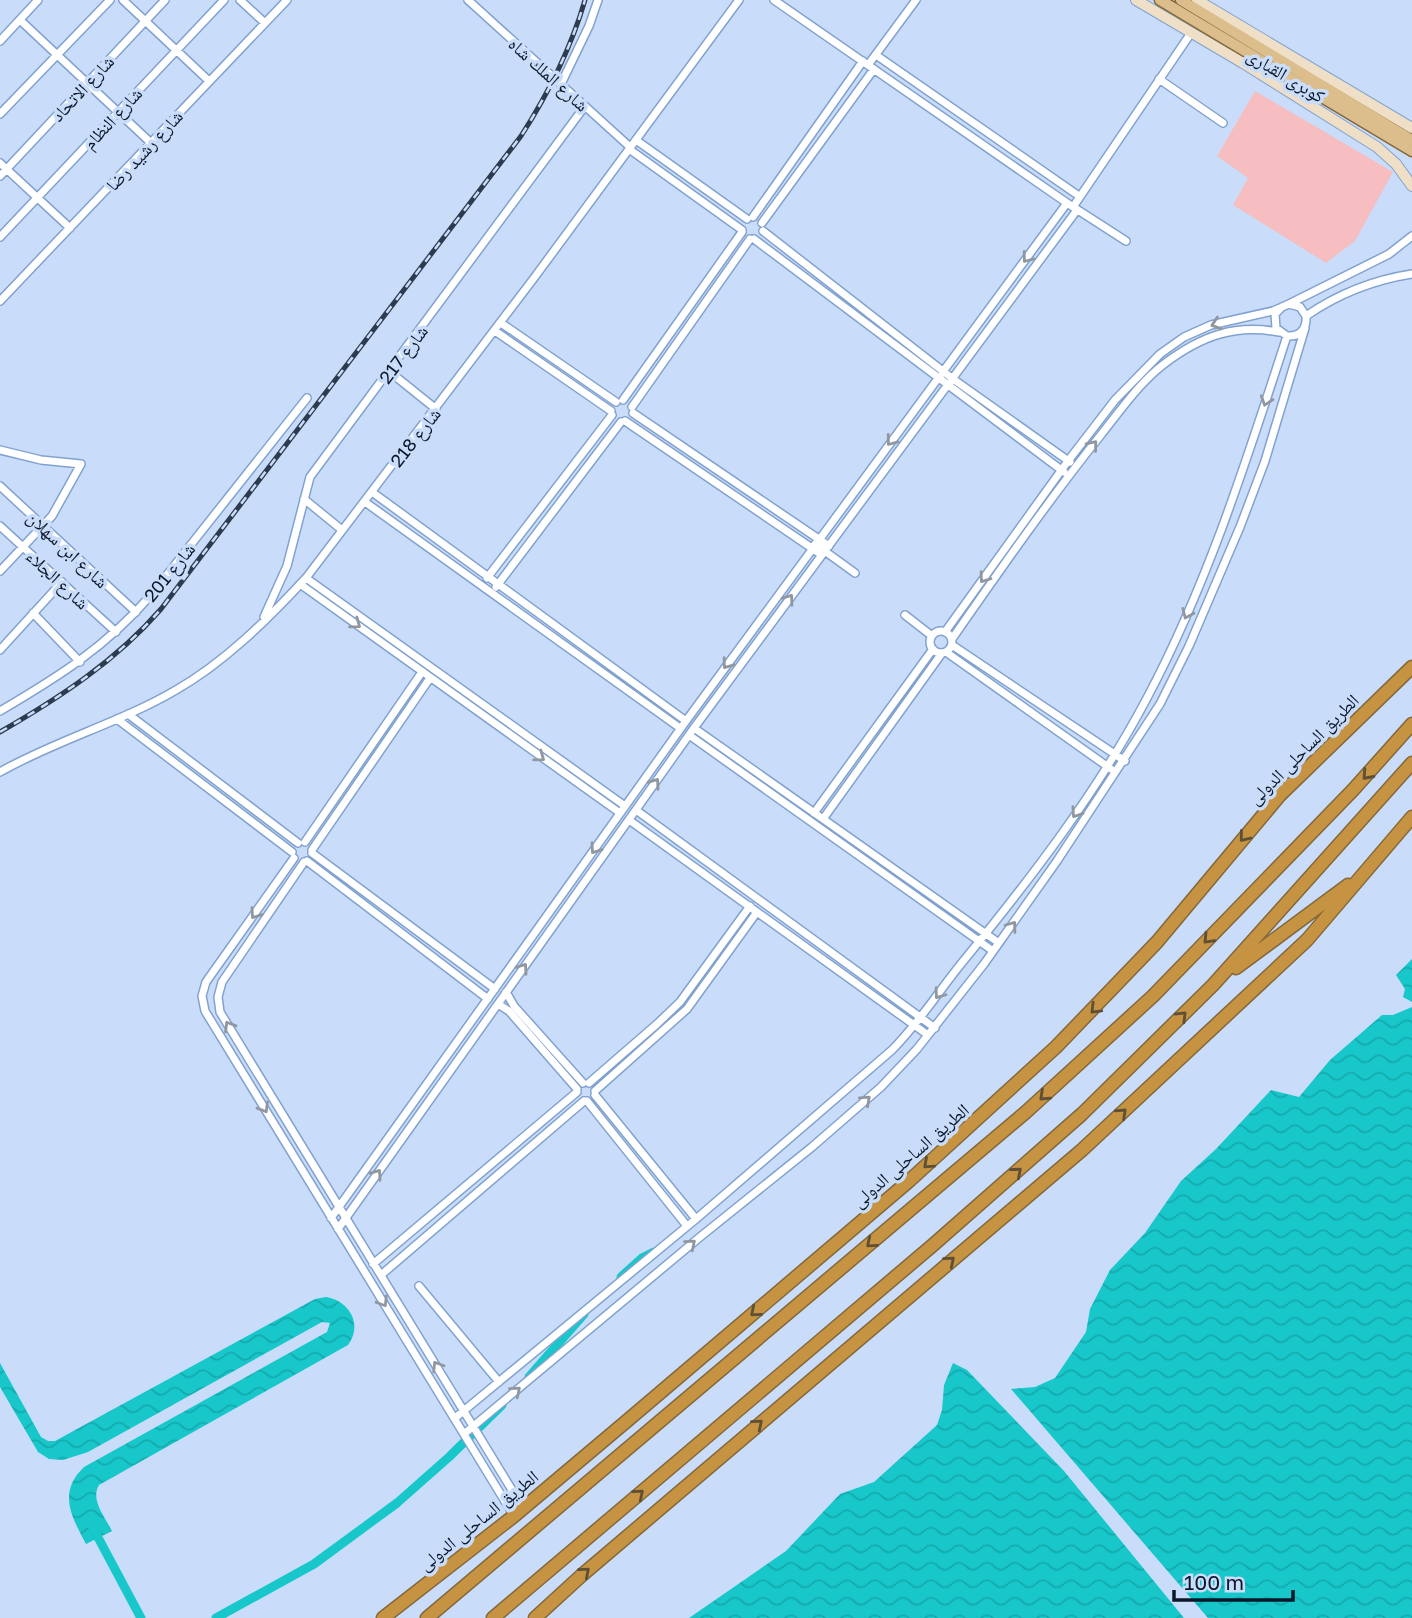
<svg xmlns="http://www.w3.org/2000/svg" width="1412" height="1618" font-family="'Golos Text','Noto Naskh Arabic',sans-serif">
	<defs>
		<pattern id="water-waves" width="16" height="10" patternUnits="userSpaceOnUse" patternTransform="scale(1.75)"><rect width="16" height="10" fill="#17c7ca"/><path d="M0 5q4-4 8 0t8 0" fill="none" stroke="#14aaae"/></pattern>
	</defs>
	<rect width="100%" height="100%" fill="#c9ddfb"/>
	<!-- pitch -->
	<path fill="#f6bec0" d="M1255,91L1393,172L1355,241L1326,263L1233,205L1248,178L1217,156Z"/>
	<!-- water -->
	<path fill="url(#water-waves)" d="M1412,959V1002L1403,997L1405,989L1396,975Z
		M1412,1007V1618H1208L1011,1389L1035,1387L1055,1378L1086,1332L1090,1309L1110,1270L1145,1233L1181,1181L1216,1149L1271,1090L1299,1097L1330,1060L1382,1015H1393Z
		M326,1297C350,1301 363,1325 348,1345L99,1485C90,1500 105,1517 112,1531L86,1544C72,1517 57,1493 84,1467L327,1332L330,1323L322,1322L88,1452L63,1460L49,1459L38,1452L0,1387V1363L41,1437L48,1441H55L315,1299Z
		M953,1363L967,1370L1064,1471L1184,1618H689L786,1551L840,1494L874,1482L937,1425L942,1410L944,1385Z"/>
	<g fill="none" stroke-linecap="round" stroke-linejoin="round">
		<!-- canal -->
		<path stroke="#17c7ca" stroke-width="9" d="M621,1277L642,1258L654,1252
			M529,1377L584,1314
			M93,1528L141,1618
			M216,1618L314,1564L397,1503L449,1457L502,1405"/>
		<defs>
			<path id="street" d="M123,0L209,81
				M240,0L265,23
				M468,0L630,147
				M774,0L1067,203L1126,241
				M20,20L151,143
				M0,41L38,0
				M876,55L1079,196
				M868,65L916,0
				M1159,79L1223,123
				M561,84L589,26L598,0
				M0,114L110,0
				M636,140L747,219
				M629,149L742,230
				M0,163L70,228
				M0,176L165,0
				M1073,207L1191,33
				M753,217L863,61
				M762,223L874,69
				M763,231L953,379L1070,462
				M0,237L224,0
				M754,239L1064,472
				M0,301L287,0
				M1289,304L1389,254L1412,236
				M1306,316C1338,294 1373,280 1412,274
				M501,323L616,402
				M495,331L611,411
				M390,372L436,409
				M623,400L742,232
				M632,407L750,239
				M633,413L829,546
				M625,421L822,555
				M0,450L41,460L81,464L52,516L0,571
				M0,486L136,612
				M372,492L686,721
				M304,499L342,530
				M365,502L680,728
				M0,526L116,632
				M815,544L855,573
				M306,578L625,806
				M487,578L612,415
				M300,584L620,813
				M496,587L621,422
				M33,613L80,662
				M905,615L932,636
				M264,617L287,566L310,477L585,106
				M930 642a11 11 0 1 1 22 0a11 11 0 1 1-22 0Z
				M945,632L1068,461L1115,400L1160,354L1184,337L1211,325L1273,311L1289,304L1300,307L1306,316C1307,329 1300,337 1287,336L1276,328L1275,314L1282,307
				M952,639C1000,570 1048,501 1100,436C1120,411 1139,383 1164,364C1201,336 1234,324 1279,332
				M952,645L1125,761
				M0,650L62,582
				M946,652L1111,769
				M0,711C58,677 106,647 151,595L307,398
				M128,714L298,843
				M117,719L292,852
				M694,728L999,943
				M689,735L993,951
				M0,772C56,740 120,723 176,690C225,662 268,619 306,578L534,278L739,0
				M636,810L935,1028
				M814,813L933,649
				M823,819L942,653
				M629,820L928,1035
				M305,842L422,672
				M312,850L430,678
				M312,853L495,989
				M294,858L206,982L202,996L205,1011L514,1516
				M307,861L488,999
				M304,862L222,982L218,997L220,1012L523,1508
				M506,992L514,1006L583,1083
				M498,1004L509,1011L577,1089
				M589,1083L657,1024L680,1002L750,906
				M595,1091L687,1009L757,912
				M595,1095L696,1219
				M587,1101L687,1226
				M331,1218L686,721L1067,203
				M338,1229L694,728L1077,210
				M373,1264L577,1092
				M381,1275L584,1101
				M419,1286L499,1382
				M455,1418L696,1219L892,1050C920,1022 940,989 965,959C1032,877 1098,791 1147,698C1208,583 1247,459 1287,336
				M464,1434L700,1237L812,1147L881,1087L917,1049L984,964L1057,861L1160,704L1189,646L1240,527L1265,461L1305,328"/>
			<path id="secondary" d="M1136,0L1243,63L1377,147L1396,164L1412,186
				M1197,0L1412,128"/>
			<path id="primary" d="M1160,0L1412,151
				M1181,0L1412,140"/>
			<path id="highway" d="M1236,968L1348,885
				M383,1618L514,1516L628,1420L909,1181L1056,1047L1157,942L1280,795L1412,667
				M427,1618L1026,1112L1153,996L1353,790L1412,724
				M493,1618L933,1245L1082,1114L1213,985L1412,763
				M535,1618L582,1575L1082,1150L1307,940L1412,817"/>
		</defs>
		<!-- street casing -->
		<use href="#street" stroke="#81a2d0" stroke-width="10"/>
		<!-- secondary casing -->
		<use href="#secondary" stroke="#81a2d0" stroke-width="12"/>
		<!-- primary casing -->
		<use href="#primary" stroke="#846839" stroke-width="13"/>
		<!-- highway casing -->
		<use href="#highway" stroke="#846839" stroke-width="15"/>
		<!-- street -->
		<use href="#street" stroke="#fff" stroke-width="7"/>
		<!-- secondary -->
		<use href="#secondary" stroke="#eedfc6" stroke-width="10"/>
		<!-- primary -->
		<use href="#primary" stroke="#dcbe8d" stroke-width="10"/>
		<!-- highway -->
		<use href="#highway" stroke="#c59341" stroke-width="12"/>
		<defs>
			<path id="rail" d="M0,732C59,698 116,661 161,609L521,136C548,94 571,48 585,0"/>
		</defs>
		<!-- rail casing -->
		<use href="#rail" stroke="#2d3b4e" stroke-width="5"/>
		<!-- rail -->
		<use href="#rail" stroke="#c9ddfb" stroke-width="2.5" stroke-dasharray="8" stroke-linecap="butt"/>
	</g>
	<!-- one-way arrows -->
	<defs><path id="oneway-chevron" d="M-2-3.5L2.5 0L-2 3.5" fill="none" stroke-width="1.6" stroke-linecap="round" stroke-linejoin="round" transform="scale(1.75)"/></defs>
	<g stroke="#91979f">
		<use href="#oneway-chevron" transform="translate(1027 258) rotate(127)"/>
		<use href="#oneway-chevron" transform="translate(1216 324) rotate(162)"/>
		<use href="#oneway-chevron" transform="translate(1266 401) rotate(108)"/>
		<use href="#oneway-chevron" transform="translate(891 441) rotate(127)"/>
		<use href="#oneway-chevron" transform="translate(1093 445) rotate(-51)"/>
		<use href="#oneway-chevron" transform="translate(984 578) rotate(126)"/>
		<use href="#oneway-chevron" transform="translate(789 599) rotate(-54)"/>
		<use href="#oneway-chevron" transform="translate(1187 614) rotate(114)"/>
		<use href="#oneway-chevron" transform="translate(356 624) rotate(36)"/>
		<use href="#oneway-chevron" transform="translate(727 664) rotate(126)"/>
		<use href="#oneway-chevron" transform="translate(540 757) rotate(36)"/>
		<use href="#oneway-chevron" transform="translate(655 783) rotate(-55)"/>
		<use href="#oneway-chevron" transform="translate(1076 813) rotate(124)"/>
		<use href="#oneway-chevron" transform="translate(595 849) rotate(125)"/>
		<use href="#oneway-chevron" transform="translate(255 914) rotate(125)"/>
		<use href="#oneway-chevron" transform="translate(1012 926) rotate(-54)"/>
		<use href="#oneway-chevron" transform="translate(523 968) rotate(-55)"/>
		<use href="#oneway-chevron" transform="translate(939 994) rotate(126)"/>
		<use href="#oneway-chevron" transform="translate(229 1026) rotate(-121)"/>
		<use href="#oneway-chevron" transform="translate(866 1100) rotate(-42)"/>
		<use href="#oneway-chevron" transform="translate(264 1108) rotate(59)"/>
		<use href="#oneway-chevron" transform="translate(377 1174) rotate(-55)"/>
		<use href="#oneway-chevron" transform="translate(691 1244) rotate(-40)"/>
		<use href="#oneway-chevron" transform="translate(383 1302) rotate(58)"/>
		<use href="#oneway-chevron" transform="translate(437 1366) rotate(-122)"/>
		<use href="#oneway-chevron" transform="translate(516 1391) rotate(-40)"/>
	</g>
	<g stroke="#5f4f34">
		<use href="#oneway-chevron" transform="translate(1367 775) rotate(132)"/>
		<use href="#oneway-chevron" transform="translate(1244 837) rotate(129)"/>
		<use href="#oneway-chevron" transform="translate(1208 939) rotate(134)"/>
		<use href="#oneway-chevron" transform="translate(1095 1009) rotate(135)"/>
		<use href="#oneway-chevron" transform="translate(1182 1016) rotate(-45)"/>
		<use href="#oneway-chevron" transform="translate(1044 1096) rotate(137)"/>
		<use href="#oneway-chevron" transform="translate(1122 1113) rotate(-43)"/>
		<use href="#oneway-chevron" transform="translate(928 1164) rotate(138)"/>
		<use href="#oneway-chevron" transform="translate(1017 1172) rotate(-41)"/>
		<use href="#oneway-chevron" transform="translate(871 1243) rotate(140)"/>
		<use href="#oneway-chevron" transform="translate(950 1261) rotate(-40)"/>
		<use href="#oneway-chevron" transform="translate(755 1312) rotate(140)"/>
		<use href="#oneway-chevron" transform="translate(758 1424) rotate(-40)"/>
		<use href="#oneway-chevron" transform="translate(639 1494) rotate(-40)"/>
		<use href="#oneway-chevron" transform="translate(585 1572) rotate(-41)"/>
	</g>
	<g text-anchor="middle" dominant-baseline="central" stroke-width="7" stroke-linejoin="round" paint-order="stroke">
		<!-- street labels -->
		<g font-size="18" fill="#0b1829" stroke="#c9ddfb">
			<text transform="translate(549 74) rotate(42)">شارع الملك شاه</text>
			<text transform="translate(1286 75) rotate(31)">كوبرى القبارى</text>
			<text transform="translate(82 88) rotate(-47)">شارع الاتحاد</text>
			<text transform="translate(112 118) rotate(-47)">شارع النظام</text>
			<text transform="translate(144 150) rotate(-47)">شارع رشيد رضا</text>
			<text transform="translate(403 354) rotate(-53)">شارع 217</text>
			<text transform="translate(415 437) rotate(-52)">شارع 218</text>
			<text transform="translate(68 549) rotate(43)">شارع ابن سهلان</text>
			<text transform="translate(169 572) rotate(-51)">شارع 201</text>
			<text transform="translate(58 579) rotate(43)">شارع الجلاء</text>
			<text transform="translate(1303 749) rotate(-45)">الطريق الساحلى الدولى</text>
			<text transform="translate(910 1155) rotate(-41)">الطريق الساحلى الدولى</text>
			<text transform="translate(478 1520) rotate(-39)">الطريق الساحلى الدولى</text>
		</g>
	</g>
	<!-- scale -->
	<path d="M1174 1590v10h119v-10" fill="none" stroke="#0b1829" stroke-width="3.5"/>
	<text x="1184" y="1590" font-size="21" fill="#0b1829" stroke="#c9ddfb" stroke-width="5" paint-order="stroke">100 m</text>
</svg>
